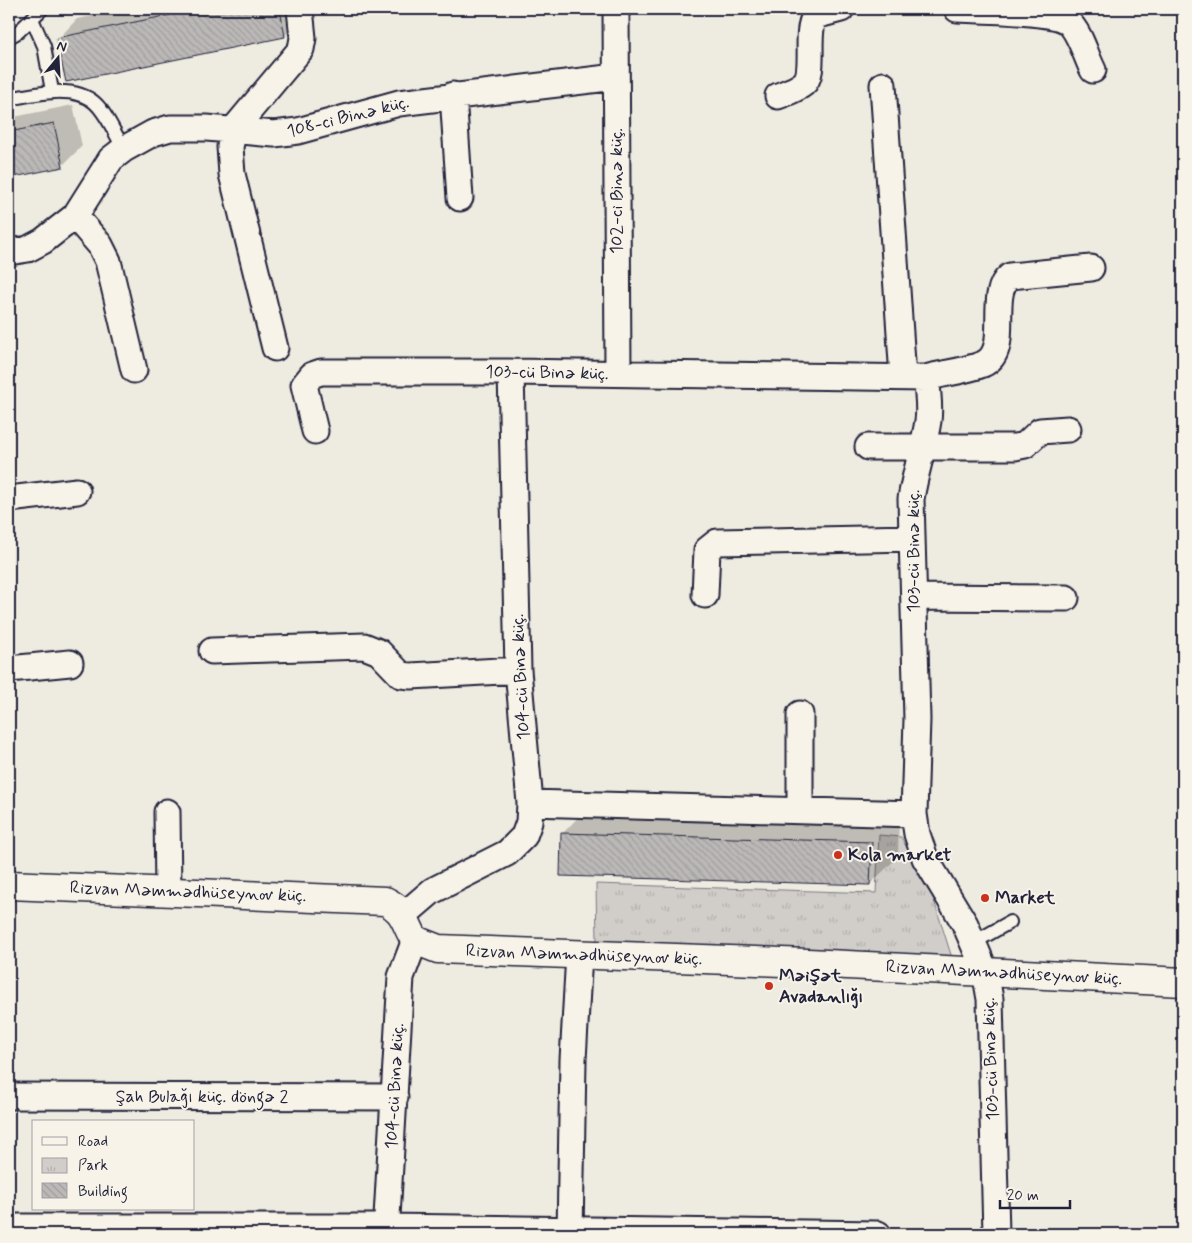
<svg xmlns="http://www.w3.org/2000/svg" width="1192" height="1243" font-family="Mynerve,sans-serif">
	<defs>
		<pattern id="park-tufts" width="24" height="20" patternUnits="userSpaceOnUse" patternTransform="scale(1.25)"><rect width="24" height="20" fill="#d1cdc9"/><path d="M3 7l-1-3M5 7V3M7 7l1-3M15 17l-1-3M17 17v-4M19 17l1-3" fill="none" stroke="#b3b0ae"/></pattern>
		<pattern id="building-back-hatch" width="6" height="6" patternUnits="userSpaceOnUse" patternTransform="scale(1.25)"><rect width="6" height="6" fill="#bbb8b7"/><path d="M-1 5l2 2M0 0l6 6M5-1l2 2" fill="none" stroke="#a09e9e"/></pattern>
	</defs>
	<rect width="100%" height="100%" fill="#eeebe1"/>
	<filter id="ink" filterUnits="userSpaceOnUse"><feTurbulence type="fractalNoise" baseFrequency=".02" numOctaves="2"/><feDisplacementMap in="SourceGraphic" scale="10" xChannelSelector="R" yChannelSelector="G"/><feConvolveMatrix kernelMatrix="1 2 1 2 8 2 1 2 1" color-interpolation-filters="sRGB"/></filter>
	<g filter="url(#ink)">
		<!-- park -->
		<path fill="url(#park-tufts)" stroke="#7a7882" d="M879,835L901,837L930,888L952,958L597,943L596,884L876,893Z"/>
		<!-- shadow -->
		<path fill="#0003" d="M129,9H302L304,16L285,36L67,81L58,39L77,19Z
			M73,105L82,146L62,166L9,177V118Z
			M590,805L899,815L898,857L870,884L563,833Z"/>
		<!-- building -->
		<path fill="url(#building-back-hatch)" stroke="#22223b" d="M199,9H280L285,37L66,82L56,38Z
			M54,123L63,167L9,178V132Z
			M561,833L872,842L870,885L560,876Z"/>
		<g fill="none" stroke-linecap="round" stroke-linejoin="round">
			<defs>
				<path id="lane" d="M32,19L44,46L52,91
					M9,37L18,32L42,9
					M9,99C33,94 74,84 95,103C107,114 115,134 124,149
					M973,943L1010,922"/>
				<path id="street" d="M616,9L618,373
					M957,9C978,10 1055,11 1068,22C1080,32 1086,57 1093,70
					M883,85L903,377
					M453,95L460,198
					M778,96C785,93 796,90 803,84C817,73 804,33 815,16L841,9
					M75,216L100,245L108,261L134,370
					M9,252L28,249L43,241L75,216L111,159L124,149L153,133L170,128H207L274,134L298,131L399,103L616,77
					M275,348L232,174L230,147L234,129L301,49L303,38L300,9
					M926,378C944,373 966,371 983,364C1013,351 986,294 1010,276L1091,268
					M315,431L304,385L312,375L321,372H511L926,378C928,392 930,407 928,421C924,447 915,473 911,499L917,719L914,814L917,834L925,858L965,924L977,952L985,971L990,999L996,1234
					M868,447H1015L1025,445L1040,431L1068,429
					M9,499L77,491
					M705,595L707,550L717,542L912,538
					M914,597L1066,598
					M212,651L364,646L379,652L401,675L411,676L518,670
					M9,669L70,663
					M530,803L914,814
					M800,810V714
					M167,812L168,891
					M404,915L432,891L507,853L524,836L529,822L530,803L518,670L511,372
					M9,1096L395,1097
					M9,1227H387L878,1234
					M386,1234L401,977L415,940
					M570,1234L573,1060L579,954"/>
				<path id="secondary" d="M9,885L385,901C406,911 404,922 415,940L438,949L808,963L1183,982"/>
			</defs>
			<!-- lane casing -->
			<use href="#lane" stroke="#22223b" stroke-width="16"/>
			<!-- street casing -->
			<use href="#street" stroke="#22223b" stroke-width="29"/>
			<!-- secondary casing -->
			<use href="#secondary" stroke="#22223b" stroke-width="31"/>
			<!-- lane -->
			<use href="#lane" stroke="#f7f3e8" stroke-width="12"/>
			<!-- street -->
			<use href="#street" stroke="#f7f3e8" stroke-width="25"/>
			<!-- secondary -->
			<use href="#secondary" stroke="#f7f3e8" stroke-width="28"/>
		</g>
	</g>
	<!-- markers -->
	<g fill="#c8321e" stroke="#f7f3e8" stroke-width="2">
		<circle cx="838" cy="855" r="5"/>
		<circle cx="985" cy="898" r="5"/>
		<circle cx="769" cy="986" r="5"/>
	</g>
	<g text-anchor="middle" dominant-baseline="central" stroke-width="4" stroke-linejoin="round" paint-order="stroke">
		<!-- street labels -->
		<g font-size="18" fill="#22223b" stroke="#f7f3e8">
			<text transform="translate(348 117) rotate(-14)">108-ci Binə küç.</text>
			<text transform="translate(617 191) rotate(-90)">102-ci Binə küç.</text>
			<text transform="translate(547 373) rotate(1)">103-cü Binə küç.</text>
			<text transform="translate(914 551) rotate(-90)">103-cü Binə küç.</text>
			<text transform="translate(521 677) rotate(-93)">104-cü Binə küç.</text>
			<text transform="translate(188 892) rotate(2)">Rizvan Məmmədhüseynov küç.</text>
			<text transform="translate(584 955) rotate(2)">Rizvan Məmmədhüseynov küç.</text>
			<text transform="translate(1004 973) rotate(3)">Rizvan Məmmədhüseynov küç.</text>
			<text transform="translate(991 1059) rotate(-92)">103-cü Binə küç.</text>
			<text transform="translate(395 1086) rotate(-87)">104-cü Binə küç.</text>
			<text x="202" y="1097">Şah Bulağı küç. döngə 2</text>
		</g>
		<!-- poi labels -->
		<g font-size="18" font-weight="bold" fill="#22223b" stroke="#f7f3e8" text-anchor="start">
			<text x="848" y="855">Kola market</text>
			<text x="995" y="898">Market</text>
			<text x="779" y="976">Məişət<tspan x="779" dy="21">Avadanlığı</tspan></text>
		</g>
	</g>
	<!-- margin -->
	<rect width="1192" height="1243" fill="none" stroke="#f7f3e8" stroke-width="30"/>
	<rect x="15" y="15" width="1162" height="1213" fill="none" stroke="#22223b" stroke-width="2" filter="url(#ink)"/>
	<!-- legend -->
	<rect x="32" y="1120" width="162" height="90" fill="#f7f3e8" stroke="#a29fa3"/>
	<rect x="42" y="1137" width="25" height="8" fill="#f7f3e8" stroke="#a29fa3"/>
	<text x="78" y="1146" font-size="15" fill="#22223b">Road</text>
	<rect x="42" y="1158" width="25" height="15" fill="url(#park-tufts)" stroke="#a29fa3"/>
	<text x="78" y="1170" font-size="15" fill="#22223b">Park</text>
	<rect x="42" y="1183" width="25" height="15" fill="url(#building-back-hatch)" stroke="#a29fa3"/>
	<text x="78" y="1196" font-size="15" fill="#22223b">Building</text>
	<!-- north arrow -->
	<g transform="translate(58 58) rotate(18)" stroke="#f7f3e8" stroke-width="4" paint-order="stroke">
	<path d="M0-4L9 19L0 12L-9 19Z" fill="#22223b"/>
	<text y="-8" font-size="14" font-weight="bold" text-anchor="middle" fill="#22223b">N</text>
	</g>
	<!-- scale -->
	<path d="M1000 1200v8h70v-8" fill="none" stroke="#22223b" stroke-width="2.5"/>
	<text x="1007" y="1200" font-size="15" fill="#22223b" stroke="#f7f3e8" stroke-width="4" paint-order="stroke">20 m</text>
</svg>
